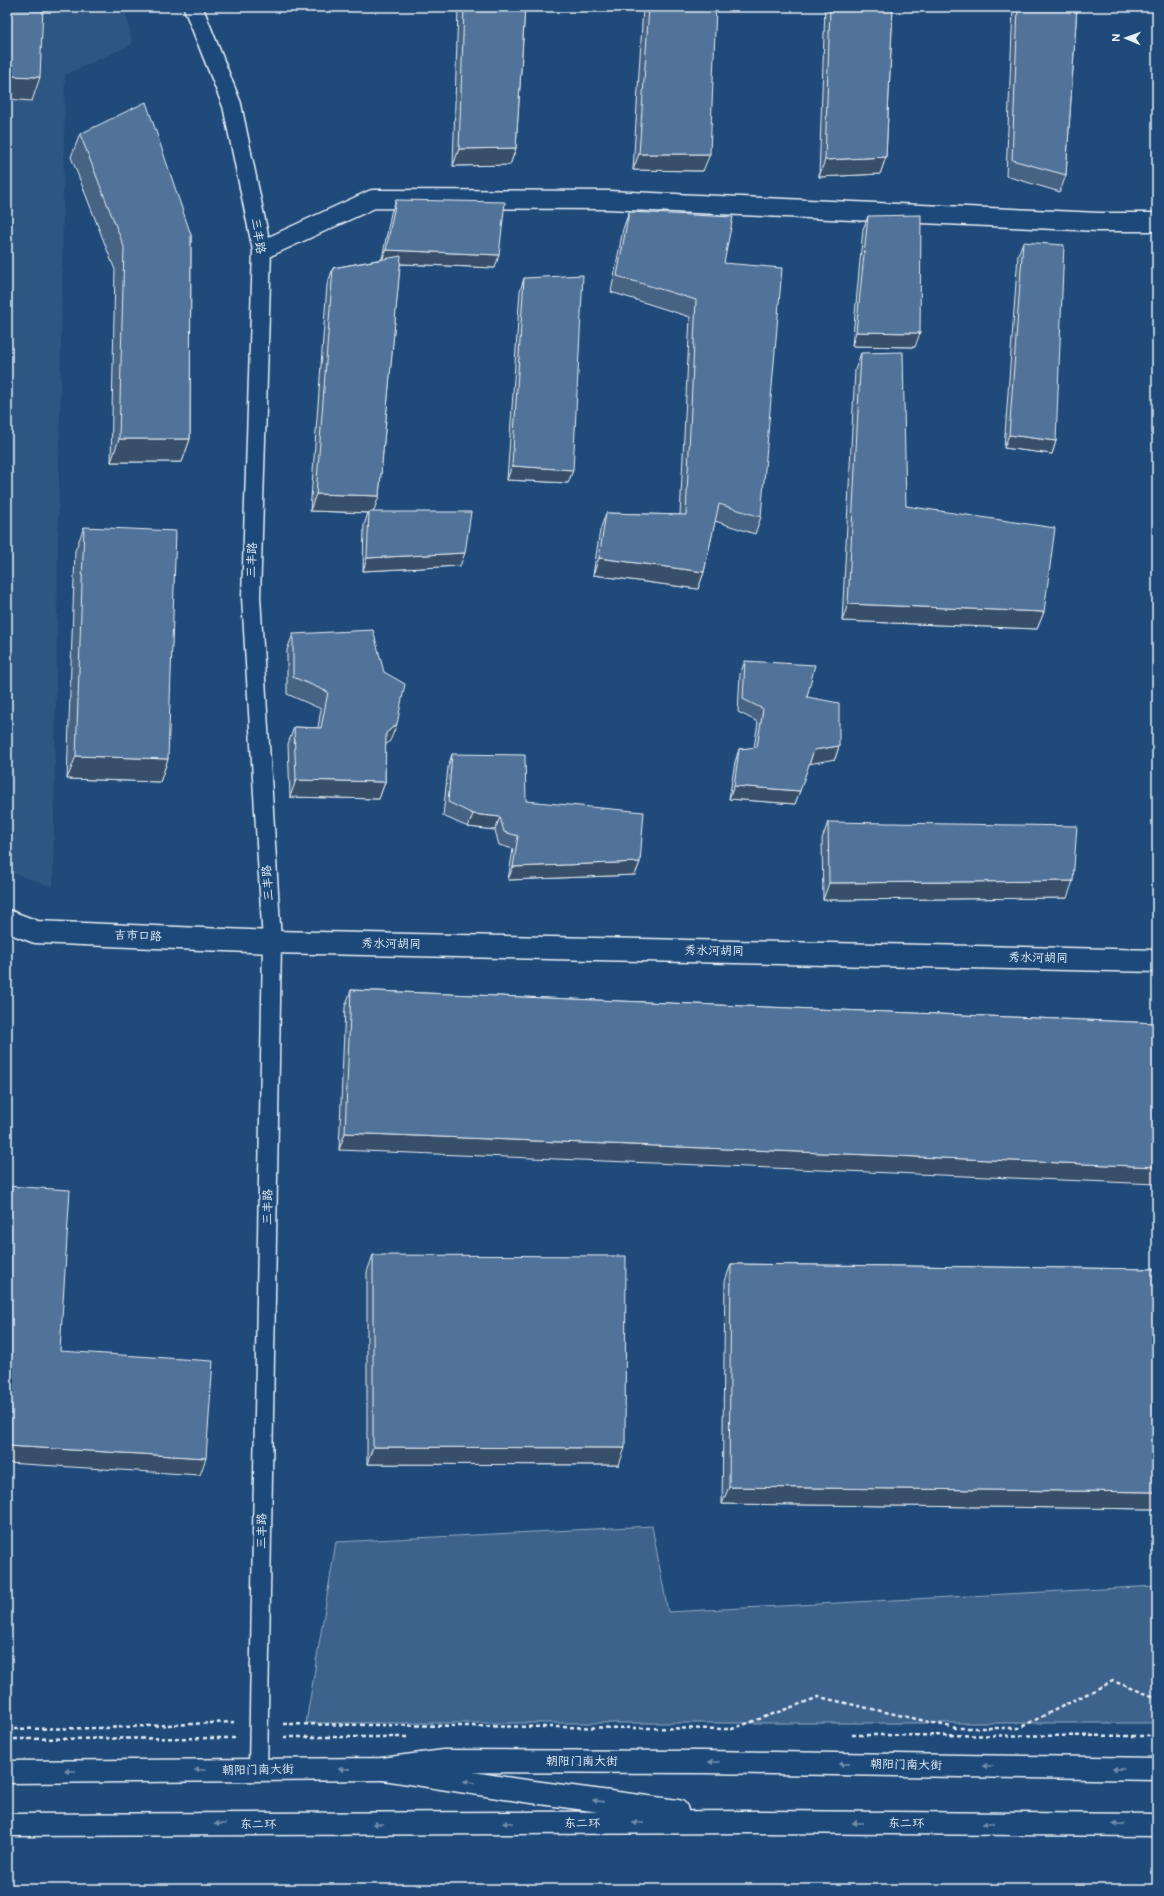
<svg xmlns="http://www.w3.org/2000/svg" width="1164" height="1896" font-family="'Balsamiq Sans','LXGW WenKai TC',sans-serif">
	<rect width="100%" height="100%" fill="#1f4a7a"/>
	<filter id="ink" filterUnits="userSpaceOnUse"><feTurbulence type="fractalNoise" baseFrequency=".025" numOctaves="2"/><feDisplacementMap in="SourceGraphic" scale="8" xChannelSelector="R" yChannelSelector="G"/><feConvolveMatrix kernelMatrix="1 2 1 2 8 2 1 2 1" color-interpolation-filters="sRGB"/></filter>
	<g filter="url(#ink)">
		<!-- built -->
		<path fill="#2e5683" d="M7,7H125L132,44L65,75L53,887L7,871Z"/>
		<!-- green -->
		<path fill="#3c628c" stroke="#92aac2" d="M652,1526L668,1612L1157,1586V1723H306L336,1542Z"/>
		<g fill="none" stroke-linecap="round" stroke-linejoin="round">
			<defs>
				<path id="lane" d="M193,7L232,105L262,250L251,597L272,942L258,1770
					M262,250L373,199L608,200L1099,222H1157"/>
				<path id="secondary" d="M7,921L36,932L272,942L1157,961
					M7,1772L383,1769L445,1761L702,1762L1157,1769"/>
				<path id="highway" d="M383,1769L518,1790L677,1811
					M7,1825L761,1822L1157,1825"/>
			</defs>
			<!-- lane casing -->
			<use href="#lane" stroke="#e8f1f8" stroke-width="21"/>
			<!-- secondary casing -->
			<use href="#secondary" stroke="#e8f1f8" stroke-width="25"/>
			<!-- highway casing -->
			<use href="#highway" stroke="#e8f1f8" stroke-width="25"/>
			<!-- path -->
			<path stroke="#e8f1f8" stroke-width="2.5" stroke-dasharray="4 3" stroke-linecap="butt" d="M283,1724L732,1729L819,1697L956,1728H1019L1113,1681L1157,1698
				M7,1729L103,1728L234,1722
				M852,1735L1157,1736
				M284,1737H409
				M7,1739L235,1738"/>
			<!-- lane -->
			<use href="#lane" stroke="#1f4a7a" stroke-width="18"/>
			<!-- secondary -->
			<use href="#secondary" stroke="#1f4a7a" stroke-width="22"/>
			<!-- highway -->
			<use href="#highway" stroke="#1f4a7a" stroke-width="22"/>
		</g>
		<!-- wall -->
		<path fill="#466384" stroke="#e8f1f8" d="M458,7H525L516,148L510,165L453,166Z
			M643,7H716L703,171L633,170Z
			M825,7H893L886,157L880,174L819,177Z
			M1013,7H1077L1066,175L1060,192L1006,176Z
			M80,134L191,235L190,439L182,462H111L115,270L71,157Z
			M396,200L495,268L400,264L379,496L373,512L460,566L363,571L364,525L368,513L310,511L327,285L333,268L382,259L391,213Z
			M629,212L724,263L761,517L755,534L715,521L704,572L698,589L593,575L600,530L606,513L680,515L690,317L611,292L623,229Z
			M868,216L915,347L852,346L863,229Z
			M1023,242L1056,441L1052,454L1004,448L1018,255Z
			M524,278L573,470L568,483L507,480L520,291Z
			M861,353L906,506L1044,612L1037,629L842,621L855,370Z
			M84,527L168,759L160,782L67,779L75,551Z
			M293,634L390,741L385,745V782L379,799L290,797L288,744L294,727L318,728L321,709L287,694V650Z
			M745,661L807,697L839,746L835,759L809,763L795,804L729,799L735,762L739,749L754,748L758,722L738,712L740,674Z
			M452,754L526,801L640,862L635,875L508,880L513,849L499,845L495,830L468,827L443,816L448,767Z
			M828,822L1067,898L823,900L822,839Z
			M351,990L1157,1023L339,1150L345,1007Z
			M373,1255L619,1465L367,1464V1272Z
			M731,1264L1157,1269V1509L722,1504L725,1281Z"/>
		<!-- shaded-wall -->
		<path fill="#39506b" stroke="#e8f1f8" d="M7,76L40,77L32,101L7,99Z
			M516,148L510,165L453,166L459,149Z
			M639,154H710L703,171L633,170Z
			M886,157L880,174L819,177L825,160Z
			M386,250L499,255L495,268L381,263Z
			M856,332L920,333L915,347L852,346Z
			M1009,435L1056,441L1052,454L1004,448Z
			M119,439H190L182,462H111Z
			M512,466L573,470L568,483L507,480Z
			M316,494L379,496L373,513L310,511Z
			M465,553L460,566L363,571L367,558Z
			M599,558L704,572L698,589L593,575Z
			M848,604L1044,612L1037,629L842,621Z
			M397,724L390,741L379,750L386,733Z
			M839,746L835,759L809,764L814,750Z
			M76,756L168,759L160,782L67,779Z
			M296,780L385,782L379,799L290,797Z
			M734,786L800,791L795,804L729,799Z
			M473,814L500,817L495,830L468,827Z
			M640,862L635,875L508,880L513,867Z
			M1073,881L1067,898L823,900L829,883Z
			M345,1133L1157,1167V1184L339,1150Z
			M7,1446L206,1458L200,1475L7,1463Z
			M373,1447L625,1448L619,1465L367,1464Z
			M729,1487L1157,1492V1509L722,1504Z"/>
		<!-- building -->
		<path fill="#517399" stroke="#e8f1f8" d="M7,7H43L40,77L7,76Z
			M464,7H525L516,148L459,149Z
			M649,7H716L710,154H639Z
			M830,7H893L886,157L825,160Z
			M1018,7H1077L1066,175L1012,160Z
			M146,102L191,235L190,439H119L124,247L80,134Z
			M396,200L505,202L499,255L386,250Z
			M629,212L733,217L724,263L782,268L761,517L719,504L704,572L599,558L606,513L686,515L696,300L617,276Z
			M921,215L920,333L856,332L868,216Z
			M1023,242L1064,245L1056,441L1009,435Z
			M401,256L379,496L316,494L333,268Z
			M583,275L573,470L512,466L524,278Z
			M903,352L906,506L1055,528L1044,612L848,604L861,353Z
			M369,512H471L465,553L367,558Z
			M84,527L176,531L168,759L76,756Z
			M373,630L384,672L405,684L397,724L386,733L385,782L296,780L294,727L321,728L328,692L293,677V634Z
			M745,661L815,665L807,697L839,703V746L814,750L800,791L734,786L739,749L757,747L763,709L743,699Z
			M452,754L525,755L526,801L644,812L640,862L513,867L518,836L504,832L500,817L473,814L448,802Z
			M828,822L1077,826L1073,881L829,883Z
			M351,990L1157,1023V1167L345,1133Z
			M7,1186L70,1190L60,1351L213,1361L206,1458L7,1446Z
			M373,1255L626,1256L625,1448L373,1447Z
			M731,1264L1157,1269V1492L729,1487Z"/>
		<!-- one-way arrows -->
		<defs><path id="oneway-solid" d="M-6-.8H1V-3.2L6.5 0L1 3.2V.8H-6Z"/></defs>
		<g fill="#6f8dac">
			<use href="#oneway-solid" transform="translate(714 1762) rotate(-179)"/>
			<use href="#oneway-solid" transform="translate(844 1764) rotate(-179)"/>
			<use href="#oneway-solid" transform="translate(988 1766) rotate(-179)"/>
			<use href="#oneway-solid" transform="translate(344 1769) rotate(179)"/>
			<use href="#oneway-solid" transform="translate(1118 1769) rotate(-179)"/>
			<use href="#oneway-solid" transform="translate(200 1770) rotate(180)"/>
			<use href="#oneway-solid" transform="translate(70 1771) rotate(180)"/>
			<use href="#oneway-solid" transform="translate(469 1782) rotate(-171)"/>
			<use href="#oneway-solid" transform="translate(598 1801) rotate(-172)"/>
			<use href="#oneway-solid" transform="translate(508 1823) rotate(180)"/>
			<use href="#oneway-solid" transform="translate(638 1823) rotate(180)"/>
			<use href="#oneway-solid" transform="translate(858 1823) rotate(-180)"/>
			<use href="#oneway-solid" transform="translate(220 1824) rotate(180)"/>
			<use href="#oneway-solid" transform="translate(378 1824) rotate(180)"/>
			<use href="#oneway-solid" transform="translate(988 1824) rotate(-180)"/>
			<use href="#oneway-solid" transform="translate(1118 1824) rotate(-180)"/>
		</g>
	</g>
	<g text-anchor="middle" dominant-baseline="central" stroke-width="4" stroke-linejoin="round" paint-order="stroke">
		<!-- street labels -->
		<g font-size="12" fill="#e8f1f8" stroke="#1f4a7a">
			<text transform="translate(258 236) rotate(81)">三丰路</text>
			<text transform="translate(252 560) rotate(-88)">三丰路</text>
			<text transform="translate(268 883) rotate(-94)">三丰路</text>
			<text transform="translate(138 936) rotate(2)">吉市口路</text>
			<text transform="translate(391 944) rotate(1)">秀水河胡同</text>
			<text transform="translate(714 951) rotate(1)">秀水河胡同</text>
			<text transform="translate(1038 958) rotate(1)">秀水河胡同</text>
			<text transform="translate(268 1207) rotate(-89)">三丰路</text>
			<text transform="translate(262 1531) rotate(-89)">三丰路</text>
			<text x="582" y="1761">朝阳门南大街</text>
			<text transform="translate(906 1765) rotate(1)">朝阳门南大街</text>
			<text transform="translate(258 1770) rotate(-1)">朝阳门南大街</text>
			<text x="582" y="1823">东二环</text>
			<text x="906" y="1823">东二环</text>
			<text x="258" y="1824">东二环</text>
		</g>
	</g>
	<!-- margin -->
	<rect width="1164" height="1896" fill="none" stroke="#1f4a7a" stroke-width="24"/>
	<rect x="12" y="12" width="1140" height="1872" fill="none" stroke="#e8f1f8" stroke-width="1.5" filter="url(#ink)"/>
	<!-- north arrow -->
	<g transform="translate(1126 38) rotate(272)" stroke="#1f4a7a" stroke-width="3" paint-order="stroke">
	<path d="M0-3L7 15L0 10L-7 15Z" fill="#e8f1f8"/>
	<text y="-6" font-size="11" font-weight="bold" text-anchor="middle" fill="#e8f1f8">N</text>
	</g>
</svg>
